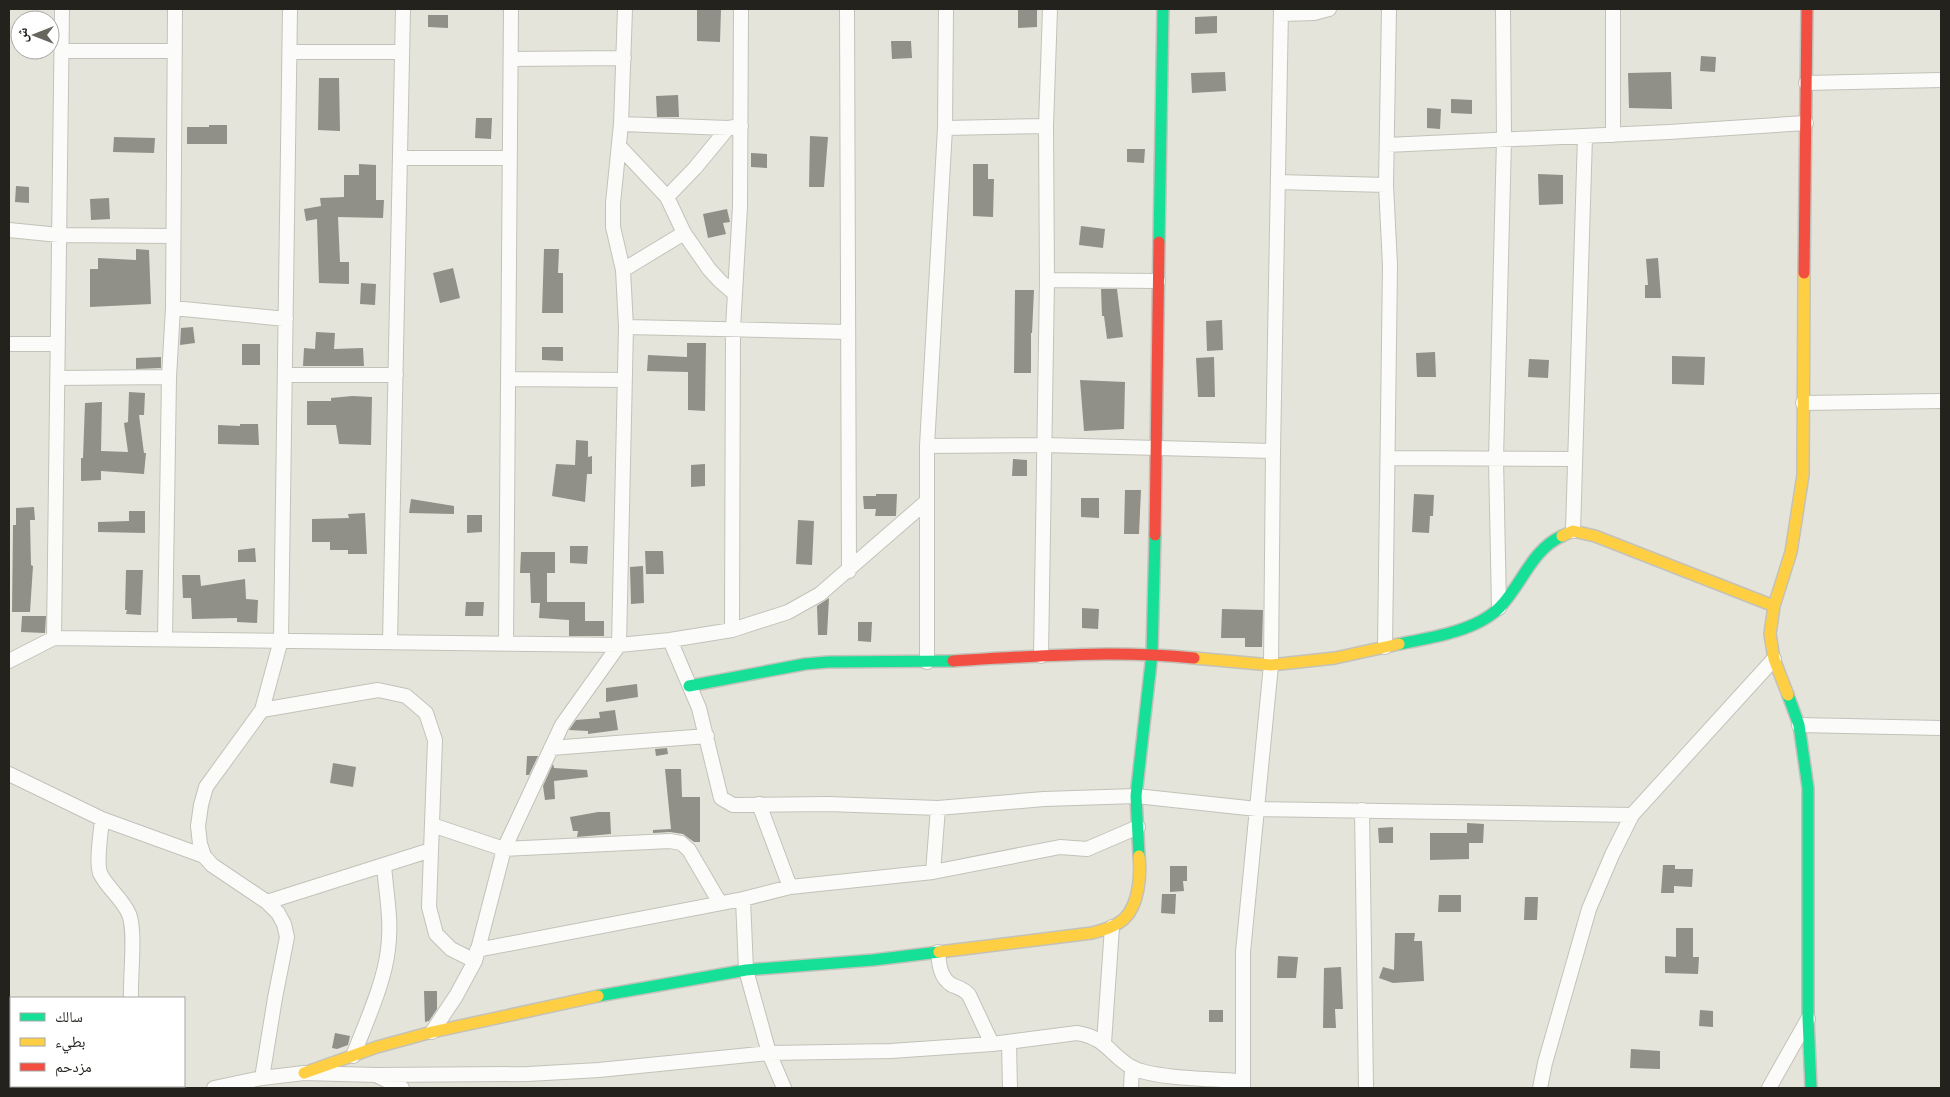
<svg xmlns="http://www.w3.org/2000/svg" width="1950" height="1097" font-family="'Space Grotesk','Noto Naskh Arabic',sans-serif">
	<rect width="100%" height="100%" fill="#e5e4da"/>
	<!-- building -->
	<path fill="#908f88" d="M697,9H721L720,42L697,41Z
		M1037,9V27L1018,28V10Z
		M428,15H448V28L428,27Z
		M1217,16V33L1195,34V17Z
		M891,41H911L912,58L892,59Z
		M1701,56L1716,57L1715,72L1700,71Z
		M1225,72L1226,91L1192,93L1191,73Z
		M1671,72L1672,109L1629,108L1628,73Z
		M319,78H339L340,131L318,130Z
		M678,95L679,117H657L656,96Z
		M1451,99L1472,100V114L1451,113Z
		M1427,108L1441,109L1440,129L1427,128Z
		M476,118H492L491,139L475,138Z
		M209,125H227V144H187V127H209Z
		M810,136L828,137L824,187H809Z
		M114,137L155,138L154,153L113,152Z
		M1127,149H1145L1144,163L1127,162Z
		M751,153L767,154V168L751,167Z
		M359,164L376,165V200H384L383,218L338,217L340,262H349V284L319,283L317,219L306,221L304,209L321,206L320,198L344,197V175H359Z
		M973,164H988V179H994L993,217L973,216Z
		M1538,174L1563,175V204L1539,205Z
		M16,186L29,187V203L15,202Z
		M109,198L110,219L91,220L90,199Z
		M727,209L730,222L723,223L726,234L708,238L703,214Z
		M1081,226L1105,229L1103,248L1079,245Z
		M136,249L149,250L151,304L90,307V269H98V258L136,260Z
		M544,249H559L558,273H563V313H542Z
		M1658,258L1661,298H1645V285H1648L1646,259Z
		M453,268L460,298L440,303L433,273Z
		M361,283L376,284L375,305L360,304Z
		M1101,289H1117L1123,337L1107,339L1104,316H1102Z
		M1015,290H1034L1032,333H1031V373H1014Z
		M1222,320L1223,350L1207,351L1206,321Z
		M193,327L195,343L180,345L181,328Z
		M316,332L335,333L334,349L363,348L364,366H303L304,348L315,349Z
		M687,343H706L705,411L688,410V372L647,371L648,355L687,357Z
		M242,344H260V365H242Z
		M542,347H563V361L542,360Z
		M1435,352L1436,377H1417L1416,353Z
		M1672,356L1705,357L1704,385L1672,384Z
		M161,357V368L136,369V358Z
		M1214,357L1215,397H1198L1196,358Z
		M1529,359L1549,360L1548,378L1528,377Z
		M1080,380L1125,382L1124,429L1084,431Z
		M129,392L145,393L144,415H139L144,453H146L144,474L101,471V480L81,481V458H83L85,403L102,402L101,451L128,452L124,423L128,422Z
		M352,396L372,397L371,445L339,444L336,425H307V401H331V398Z
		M240,424H258L259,445L218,444V425L240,426Z
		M576,440L588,441V457L592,456V474H587L585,502L552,496L556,464L575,465Z
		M1013,459L1027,460V476H1012Z
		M705,464V486L691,487V465Z
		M1125,490H1141L1139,534H1124Z
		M876,494H897L896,516H875L876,509H864L863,496H876Z
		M1414,494L1434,495L1433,516H1430L1429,533L1412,532Z
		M1081,498H1099V518L1081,517Z
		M411,499L454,506V514L409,513Z
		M34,507L35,520H30L31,565L33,566L30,612H12L13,525H16V508Z
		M129,511H145V533L98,532V522L129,521Z
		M365,513L367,554H348V550H330V542H312V519L349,518L348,514Z
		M467,515H482V532L467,533Z
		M798,520L814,521L812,565L796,564Z
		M570,546H588L587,564L570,563Z
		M255,548L256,562H238V550Z
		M645,551H663L664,574H646Z
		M521,552H555V573H547V602H585V621H604V636H569V620L539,618L540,603H531L530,573H520Z
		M643,566L644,603L631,604L630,567Z
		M126,570H143L141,615L126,614L127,610H125Z
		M182,575H200L201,586L245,579L246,599L258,600L257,623L237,622V618L192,619L191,598H183Z
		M829,598L827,635H818L817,606Z
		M466,602H484L483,616H465Z
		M1082,608L1099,609L1098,629L1082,628Z
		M1222,609L1263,610L1262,647H1245V638H1221Z
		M22,616H46L45,633L21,632Z
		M858,622H872L871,642L858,641Z
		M637,684L638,697L606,702V688Z
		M615,710L618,730L588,734V731L569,730L576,720L600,718L599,712Z
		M667,748L668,754L656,756L655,749Z
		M527,756H538L529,775H526Z
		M333,763L356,767L353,787L330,783Z
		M553,764L554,768L587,770L588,777L554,781L555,799L545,800L543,786Z
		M665,769H681L682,797H700V842H694L683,834L670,832L653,833V830L671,829Z
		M598,812H610L611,834L577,837L578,831H573L570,817Z
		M1467,823L1484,824L1483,843H1469V859L1430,860V833H1467Z
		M1393,827V843H1379L1378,828Z
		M1663,865H1675V869H1693L1692,887L1674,886V893H1661Z
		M1170,866H1187V881H1183L1184,891L1170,892Z
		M1162,894H1176L1175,914L1161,913Z
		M1439,895H1461V912H1438Z
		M1525,897H1538L1537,920H1524Z
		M1676,928H1693V957H1699L1698,974L1665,973V956L1676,957Z
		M1395,933H1415L1414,941H1422L1424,981L1393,983L1379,978L1383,967L1394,970Z
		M1278,956L1298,957L1296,978H1277Z
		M1341,967L1343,1009H1335L1336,1028H1323L1324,968Z
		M424,991H437V1009L429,1021L425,1022Z
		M1209,1010H1223V1022H1209Z
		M1700,1010L1713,1011V1027L1699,1026Z
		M335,1033L350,1036L348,1045L337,1049L332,1048Z
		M1631,1049L1660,1051V1069L1630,1068Z"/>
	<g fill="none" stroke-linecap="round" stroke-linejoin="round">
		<defs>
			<path id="street" d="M847,9L849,571
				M1281,14L1314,13L1329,9
				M62,51H175
				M290,52H402
				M511,59L624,58
				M1806,83L1941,80
				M621,124L728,128L741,126
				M945,128L1046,126
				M1613,135V9
				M1387,145L1669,132L1806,123
				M619,146L667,197L684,233L709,269L720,281L735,294
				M400,158H510
				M1278,182L1386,185
				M667,197L695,168L728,128
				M9,230L59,235L173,236
				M623,270L684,233
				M1047,280L1158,281
				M173,308L286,319
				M626,327L848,332
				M9,344H58
				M285,375H396
				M57,378L169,377
				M508,379L625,380
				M1803,403L1941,401
				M927,446L1044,445L1273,451L1271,665L1243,952V1088
				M1273,451L1281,9
				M1388,458L1575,459
				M1573,531L1585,136
				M1499,608L1496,459L1504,140L1503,9
				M732,630L733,328L740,207L741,9
				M54,638L62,9
				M165,639L169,377L173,308L175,9
				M670,640L699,708L721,798L733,805L828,804L938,808L1044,799L1136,796L1257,809L1632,815
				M390,642L403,9
				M506,643L511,9
				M1385,647L1390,265L1386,185L1389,9
				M1041,656L1047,280L1046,126L1050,9
				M9,661L54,638L619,645L670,640L732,630L788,612L820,594L926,502
				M927,662V446L945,128L946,9
				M262,710L378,690L406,696L426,713L435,740L429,907L436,934L451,949L475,961
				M1799,725L1941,728
				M551,748L707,736
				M9,774L102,819L204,856
				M759,804L790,887
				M1362,810L1366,1088
				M102,819C101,832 96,861 100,873C107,888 122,898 129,914C136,932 130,977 131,998
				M432,825L504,849L670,841L681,843L689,850L720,903
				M933,872L938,808
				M743,899L746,970L769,1053L784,1088
				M267,902L431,850
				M477,950L743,899L790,887L933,872L1060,847L1087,849L1138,827
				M938,952C939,964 940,978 952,985C959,988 964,989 969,995L992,1044
				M432,1032L456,996L475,961L504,849L562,725L619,645L626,327L623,270L613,227V203L621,124L625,9
				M1009,1043L1010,1088
				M1104,1043L1112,927
				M353,1056C365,1025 385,981 388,949C392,921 386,893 384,865
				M378,1076L402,1088
				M262,1078L275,998L287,937L284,924L278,913L267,902L212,865L204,856L200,844L198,826L201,805L206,787L262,710L281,640L290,9
				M133,1086V1088
				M214,1088L262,1078L304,1073L376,1075L528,1074L599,1070L769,1053L891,1051L992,1044L1077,1033C1107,1038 1109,1054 1131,1067C1153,1079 1216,1079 1243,1081
				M1131,1088L1132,1067
				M1540,1088L1545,1063L1589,909L1612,855L1632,815L1774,659
				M1769,1088L1808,1019"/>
			<path id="fast" d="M1159,242L1163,9
				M1399,644C1430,638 1476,631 1499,608C1522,585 1531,550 1562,536
				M689,686L805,664L828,662L953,661
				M1788,695L1799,725L1808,788V1018L1811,1088
				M1139,856L1136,796L1152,654L1155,535
				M598,996L746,970L873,960L939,952"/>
			<path id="slow" d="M1562,536L1573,531L1595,536L1774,606
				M1194,658L1271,665L1335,658L1399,644
				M1788,695L1774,659L1770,634L1774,606L1791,552L1803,475L1804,273
				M939,952L1092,933C1103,930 1115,927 1124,919C1139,905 1141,875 1139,856
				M304,1073L377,1047L432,1032L598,996"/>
			<path id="jam" d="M1804,273L1807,9
				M1155,535L1159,242
				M953,661C1033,656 1114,650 1194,658"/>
		</defs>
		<!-- street casing -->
		<use href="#street" stroke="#c3c2ba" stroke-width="16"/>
		<!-- fast casing -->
		<use href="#fast" stroke="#c3c2ba" stroke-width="14"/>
		<!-- slow casing -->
		<use href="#slow" stroke="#c3c2ba" stroke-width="14"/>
		<!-- jam casing -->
		<use href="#jam" stroke="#c3c2ba" stroke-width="14"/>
		<!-- street -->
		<use href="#street" stroke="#fbfbf9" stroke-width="14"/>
		<!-- fast -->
		<use href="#fast" stroke="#16e098" stroke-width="11"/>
		<!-- slow -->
		<use href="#slow" stroke="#ffcf43" stroke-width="11"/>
		<!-- jam -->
		<use href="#jam" stroke="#f24e42" stroke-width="11"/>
	</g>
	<!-- border -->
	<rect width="1950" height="1097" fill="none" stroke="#23221c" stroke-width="20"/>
	<!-- legend -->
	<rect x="10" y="997" width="175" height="90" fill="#ffffff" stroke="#a7a7a4"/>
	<rect x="20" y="1013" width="25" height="8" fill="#16e098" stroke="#a7a7a4"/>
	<text x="55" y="1022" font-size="15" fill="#23221c">سالك</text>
	<rect x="20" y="1038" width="25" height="8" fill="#ffcf43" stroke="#a7a7a4"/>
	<text x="55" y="1047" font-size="15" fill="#23221c">بطيء</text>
	<rect x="20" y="1063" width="25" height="8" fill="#f24e42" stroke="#a7a7a4"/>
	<text x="55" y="1072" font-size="15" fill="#23221c">مزدحم</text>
	<!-- north arrow -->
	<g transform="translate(35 35) rotate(270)"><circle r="24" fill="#ffffff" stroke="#a7a7a4"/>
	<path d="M0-4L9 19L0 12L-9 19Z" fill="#67665e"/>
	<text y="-8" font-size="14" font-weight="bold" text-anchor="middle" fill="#23221c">ش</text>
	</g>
</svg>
